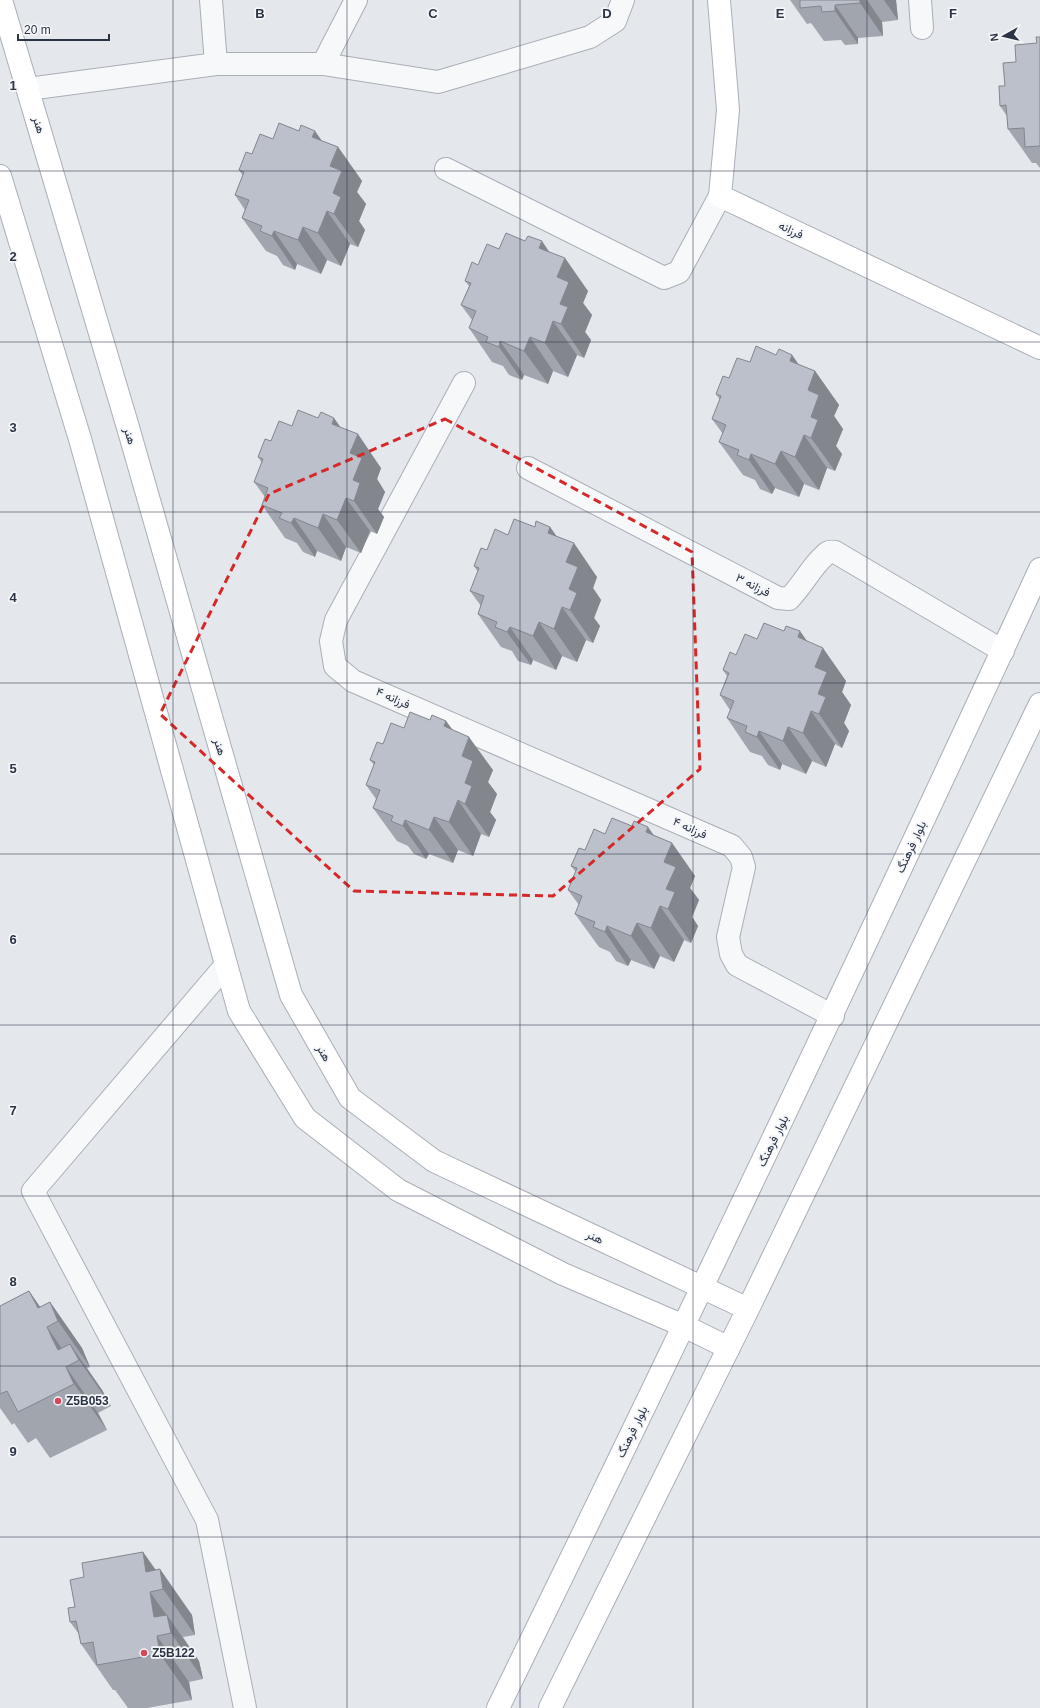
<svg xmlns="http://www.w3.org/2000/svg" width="1040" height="1708" font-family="Helvetica,Vazirmatn,sans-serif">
	<rect width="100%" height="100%" fill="#e4e7ec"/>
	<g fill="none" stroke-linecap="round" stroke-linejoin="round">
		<defs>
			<path id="street" d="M211,0L216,64
				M920,0L922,28
				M323,64L356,0
				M28,89L216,64H323L438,82L590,37L615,21L623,0
				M446,169L664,278L679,272L720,196
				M464,383L336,620L331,641L335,666L353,681L732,846L741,857L744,867L728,937L731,954L737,965L833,1016
				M528,468L778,598L789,599C802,586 812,566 824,556C827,552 831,551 835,552L1003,651
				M226,965L33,1191L207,1520L245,1708"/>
			<path id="secondary" d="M1,0L127,424L291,995L350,1098L434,1161L748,1309
				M719,0L728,110L720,196L1040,348
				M0,176L80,439L239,1011L305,1118L398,1190L563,1274L684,1326L729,1348
				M498,1708C683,1330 864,951 1040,569
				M550,1708L748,1309L1040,704"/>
		</defs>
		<!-- street casing -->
		<use href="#street" stroke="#a9aeb7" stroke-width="24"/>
		<!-- secondary casing -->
		<use href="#secondary" stroke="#a9aeb7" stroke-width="24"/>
		<!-- street -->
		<use href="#street" stroke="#f7f8fa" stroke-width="22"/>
		<!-- secondary -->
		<use href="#secondary" stroke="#fff" stroke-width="22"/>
	</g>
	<!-- wall -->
	<path fill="#a1a5ae" d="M790,0H896L898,20L882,22L883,36L858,38V44L845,45L841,40L824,41L811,23L807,24Z
		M1040,37V168L1036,163H1032L1008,129L1007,116L1000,106L1005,86L1037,43Z
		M273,139L322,141L338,147L362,181L357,192L366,204L359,221L365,230L358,247L350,244L341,266L327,260L321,274L297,264L295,270L283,265L277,256L266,251L242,218L245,210L235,195L243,176L239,170L252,154Z
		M499,249L549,251L588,291L583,303L592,315L585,332L591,340L584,358L577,355L568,377L553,371L548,384L524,375L522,380L509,375L503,366L492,362L469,328L472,320L461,305L469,286L465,281L478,265Z
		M776,355H792L799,365L815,371L839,405L834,416L843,429L836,446L842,454L835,471L827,468L819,490L804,484L799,497L775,488L772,494L760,489L755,480L743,475L719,442L723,434L712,419L720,400L716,394L729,378L750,362Z
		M292,426L341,428L381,468L377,479L385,492L378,509L384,517L377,534L370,531L361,553L346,547L341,561L317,551L315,557L303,552L297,543L285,538L262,505L265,497L254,482L262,463L258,457L271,441Z
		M535,527H550L557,537L597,577L593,588L601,600L594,618L600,626L593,643L586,640L577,662L562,656L556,670L533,660L531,665L518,661L512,651L501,647L478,614L481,606L470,591L478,572L474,566L487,550L508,535Z
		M757,639L807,641L846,681L842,692L851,705L844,723L849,731L842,748L835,744L826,767L812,761L806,774L782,764L780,770L768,765L762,756L750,752L727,718L730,710L720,695L727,676L723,670L736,655Z
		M430,720L446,721L453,730L493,770L488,782L497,794L490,812L496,820L489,837L481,834L473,856L458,850L453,863L429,854L426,859L414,854L408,846L397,841L373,808L376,799L366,785L374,765L370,760L404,728Z
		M605,834L655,836L672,843L695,876L690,888L699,900L692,917L698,926L691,943L684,940L674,962L660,956L654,969L631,960L628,966L616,961L610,952L599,947L575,914L579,905L568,890L576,872L571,866L585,850Z
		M29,1291L40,1307L50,1302L82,1348L90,1367L87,1368L102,1390L111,1406L98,1413L107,1430L50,1458L36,1438L28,1443L14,1423L12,1425L0,1408V1306Z
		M143,1552L156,1570L192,1615L195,1635L183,1637L199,1661L203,1679L189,1682L192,1700L147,1708H128L115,1690H113L81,1644L79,1634L70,1622L84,1577Z"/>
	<!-- shaded-wall -->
	<path fill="#83868d" d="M860,0H867L882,22L883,36L860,3Z
		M884,0H896L898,20Z
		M835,5L858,38V44L835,11Z
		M315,131L334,158L338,147L362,181L357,192L366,204L359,221L365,230L358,247L334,214L330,166L312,137Z
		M327,211L350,244L341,266L318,233Z
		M303,227L327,260L321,274L298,240Z
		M274,231L297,264L295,270L272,236Z
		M542,241L560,268L565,258L588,291L583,303L592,315L585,332L591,340L584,358L561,324L557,277L539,248Z
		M553,321L577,355L568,377L545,343Z
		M530,337L553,371L548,384L524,351Z
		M500,341L524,375L522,380L499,347Z
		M792,355L811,382L815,371L839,405L834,416L843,429L836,446L842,454L835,471L811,438V417L808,390L790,361Z
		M334,418L353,445L358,434L381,468L377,479L385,492L378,509L384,517L377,534L354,501L353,480L332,424Z
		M804,435L827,468L819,490L795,457Z
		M781,451L804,484L799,497L775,464Z
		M751,454L775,488L772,494L749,460Z
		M346,498L370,531L361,553L337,520Z
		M323,514L346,547L341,561L318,528Z
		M294,518L317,551L315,557L291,523Z
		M550,527L569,554L574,543L597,577L593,588L601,600L594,618L600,626L593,643L570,610L569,589L566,562L548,533Z
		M562,607L586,640L577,662L554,629Z
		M539,622L562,656L556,670L533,636Z
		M510,627L533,660L531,665L507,632Z
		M800,631L819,658L823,648L846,681L842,692L851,705L844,723L849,731L842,748L819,714L818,694L798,637Z
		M811,711L835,744L826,767L803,733Z
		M446,721L465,748L469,737L493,770L488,782L497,794L490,812L496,820L489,837L465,804V783L462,756L444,726Z
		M788,727L812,761L806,774L783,741Z
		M759,731L782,764L780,770L757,737Z
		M458,800L481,834L473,856L449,822Z
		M434,817L458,850L453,863L429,830Z
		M405,820L429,854L426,859L403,826Z
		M648,827L667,854L672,843L695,876L690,888L699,900L692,917L698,926L691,943L668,909L664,862L646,832Z
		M660,906L684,940L674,962L651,928Z
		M637,923L660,956L654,969L631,936Z
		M607,926L631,960L628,966L605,932Z
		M29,1291L52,1324L38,1308Z
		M50,1302L82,1348L90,1367L58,1321Z
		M47,1327L72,1363L58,1350Z
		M70,1344L102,1390L111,1406L79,1360Z
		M66,1367L98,1413L107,1430L74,1384Z
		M143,1552L161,1578L160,1569L192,1615L195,1635L163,1589L146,1572Z
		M150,1592L168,1617L167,1615L199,1661L203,1679L171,1633L154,1617Z
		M157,1636L189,1682L192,1700L160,1654Z"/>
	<!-- building -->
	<path fill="#bbc0ca" stroke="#83868d" d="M800,0H860V3L835,5V11L822,12L821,6L800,8Z
		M1036,37H1040V146L1025,147L1024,128L1008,129L1006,105L1000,106L999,86H1005L1003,63L1016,62L1015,45L1037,43Z
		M279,123L299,131L301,125L315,131L312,137L338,147L330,166L342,171L333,193L341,197L334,214L327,211L318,233L303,227L298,240L274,231L272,236L260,231L262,226L242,218L249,200L235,195L244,172L239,170L246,152L252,154L260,134L273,139Z
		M506,233L525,241L528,236L542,241L539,248L565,258L557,277L569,282L560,304L568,307L561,324L553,321L545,343L530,337L524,351L500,341L499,347L486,342L488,337L469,328L476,311L461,305L471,283L465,281L472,262L478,265L487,244L499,249Z
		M756,346L776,355L779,349L792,355L790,361L815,371L808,390L819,395L811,417L818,420L811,438L804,435L795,457L781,451L775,464L751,454L749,460L737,455L739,450L719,442L726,425L712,419L721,396L716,394L723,376L729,378L737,358L750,362Z
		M298,410L318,418L321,412L334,418L332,424L358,434L350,453L362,458L353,480L360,483L354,501L346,498L337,520L323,514L318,528L294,518L291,523L279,518L282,513L262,505L268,488L254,482L263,459L258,457L265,439L271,441L279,421L292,426Z
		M514,519L535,527L536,521L550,527L548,533L574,543L566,562L578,567L569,589L577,593L570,610L562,607L554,629L539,622L533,636L510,627L507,632L495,627L497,622L478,614L484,596L470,591L479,568L474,566L481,548L487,550L495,529L508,535Z
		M764,623L784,631L786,626L800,631L798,637L823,648L815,667L827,672L818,694L826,697L819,714L811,711L803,733L788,727L783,741L759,731L757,737L745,732L747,726L727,718L734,701L720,695L729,673L723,670L730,652L736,655L745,634L757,639Z
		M410,712L430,720L432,715L446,721L444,726L469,737L462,756L473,761L465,783L472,786L465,804L458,800L449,822L434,817L429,830L405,820L403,826L391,821L393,816L373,808L380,790L366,785L375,762L370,760L377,742L383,744L391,723L404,728Z
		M612,818L632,826L634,821L648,827L646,832L672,843L664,862L676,867L666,889L675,892L668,909L660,906L651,928L637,923L631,936L607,926L605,932L593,927L595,922L575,914L582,896L568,890L577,868L571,866L579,848L585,850L594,829L605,834Z
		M29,1291L38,1308L50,1302L58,1321L47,1327L52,1338L58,1350L70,1344L79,1360L66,1367L74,1384L18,1412L7,1391L0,1394V1306Z
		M143,1552L146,1572L160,1569L163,1589L150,1592L154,1617L167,1615L171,1633L157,1636L160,1654L97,1665L93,1642L81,1644L76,1621L70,1622L68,1608L75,1607L70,1580L84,1577L82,1563Z"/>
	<!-- marked area -->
	<path fill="none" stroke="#d62828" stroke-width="3" stroke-dasharray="8 5" stroke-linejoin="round" d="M445,419L692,552L700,769L553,896L354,891L160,714L269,494Z"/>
	<!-- grid -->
	<path fill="none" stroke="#2b3445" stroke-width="1" stroke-opacity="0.55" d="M173,0V1708M347,0V1708M520,0V1708M693,0V1708M867,0V1708M0,171H1040M0,342H1040M0,512H1040M0,683H1040M0,854H1040M0,1025H1040M0,1196H1040M0,1366H1040M0,1537H1040"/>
	<!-- markers -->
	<g fill="#d1495b" stroke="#f4f6f9" stroke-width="1.5">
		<circle cx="58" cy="1401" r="4"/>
		<circle cx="144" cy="1653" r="4"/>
	</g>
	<g text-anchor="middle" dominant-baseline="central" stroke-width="3.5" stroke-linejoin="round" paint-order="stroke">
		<!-- street labels -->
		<g font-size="12" fill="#2b3445" stroke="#f4f6f9">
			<text transform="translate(39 125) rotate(74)">هنر</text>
			<text transform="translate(791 230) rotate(25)">فرزانه</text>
			<text transform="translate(130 436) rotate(74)">هنر</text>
			<text transform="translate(753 585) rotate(27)">فرزانه ۳</text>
			<text transform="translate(393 698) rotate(24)">فرزانه ۴</text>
			<text transform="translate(220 747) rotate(74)">هنر</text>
			<text transform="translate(690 828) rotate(24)">فرزانه ۴</text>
			<text transform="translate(911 847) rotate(-65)">بلوار فرهنگ</text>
			<text transform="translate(324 1053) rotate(60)">هنر</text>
			<text transform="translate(773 1141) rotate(-64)">بلوار فرهنگ</text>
			<text transform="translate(595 1237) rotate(25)">هنر</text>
			<text transform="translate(632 1432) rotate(-64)">بلوار فرهنگ</text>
		</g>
		<!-- poi labels -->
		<g font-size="12" font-weight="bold" fill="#2b3445" stroke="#f4f6f9" text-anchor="start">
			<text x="66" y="1401">Z5B053</text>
			<text x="152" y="1653">Z5B122</text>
		</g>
	</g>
	<g font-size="13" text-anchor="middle" font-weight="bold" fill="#2b3445" stroke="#f4f6f9" stroke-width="3.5" stroke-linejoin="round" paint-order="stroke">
		<text x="260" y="18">B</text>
		<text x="433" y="18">C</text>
		<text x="607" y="18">D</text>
		<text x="780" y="18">E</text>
		<text x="953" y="18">F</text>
		<text x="13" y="90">1</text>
		<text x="13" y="261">2</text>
		<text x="13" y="432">3</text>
		<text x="13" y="602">4</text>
		<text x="13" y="773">5</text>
		<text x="13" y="944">6</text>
		<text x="13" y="1115">7</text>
		<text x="13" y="1286">8</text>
		<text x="13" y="1456">9</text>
	</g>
	<!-- north arrow -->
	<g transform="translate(1004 36) rotate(262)" stroke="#f4f6f9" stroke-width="3" paint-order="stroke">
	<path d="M0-3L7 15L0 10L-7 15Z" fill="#2b3445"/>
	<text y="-6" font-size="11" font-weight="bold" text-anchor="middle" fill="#2b3445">N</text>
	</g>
	<!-- scale -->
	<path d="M18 34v6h91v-6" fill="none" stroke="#2b3445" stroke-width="2"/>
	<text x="24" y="34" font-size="12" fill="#2b3445" stroke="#f4f6f9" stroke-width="3" paint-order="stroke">20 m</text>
</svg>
